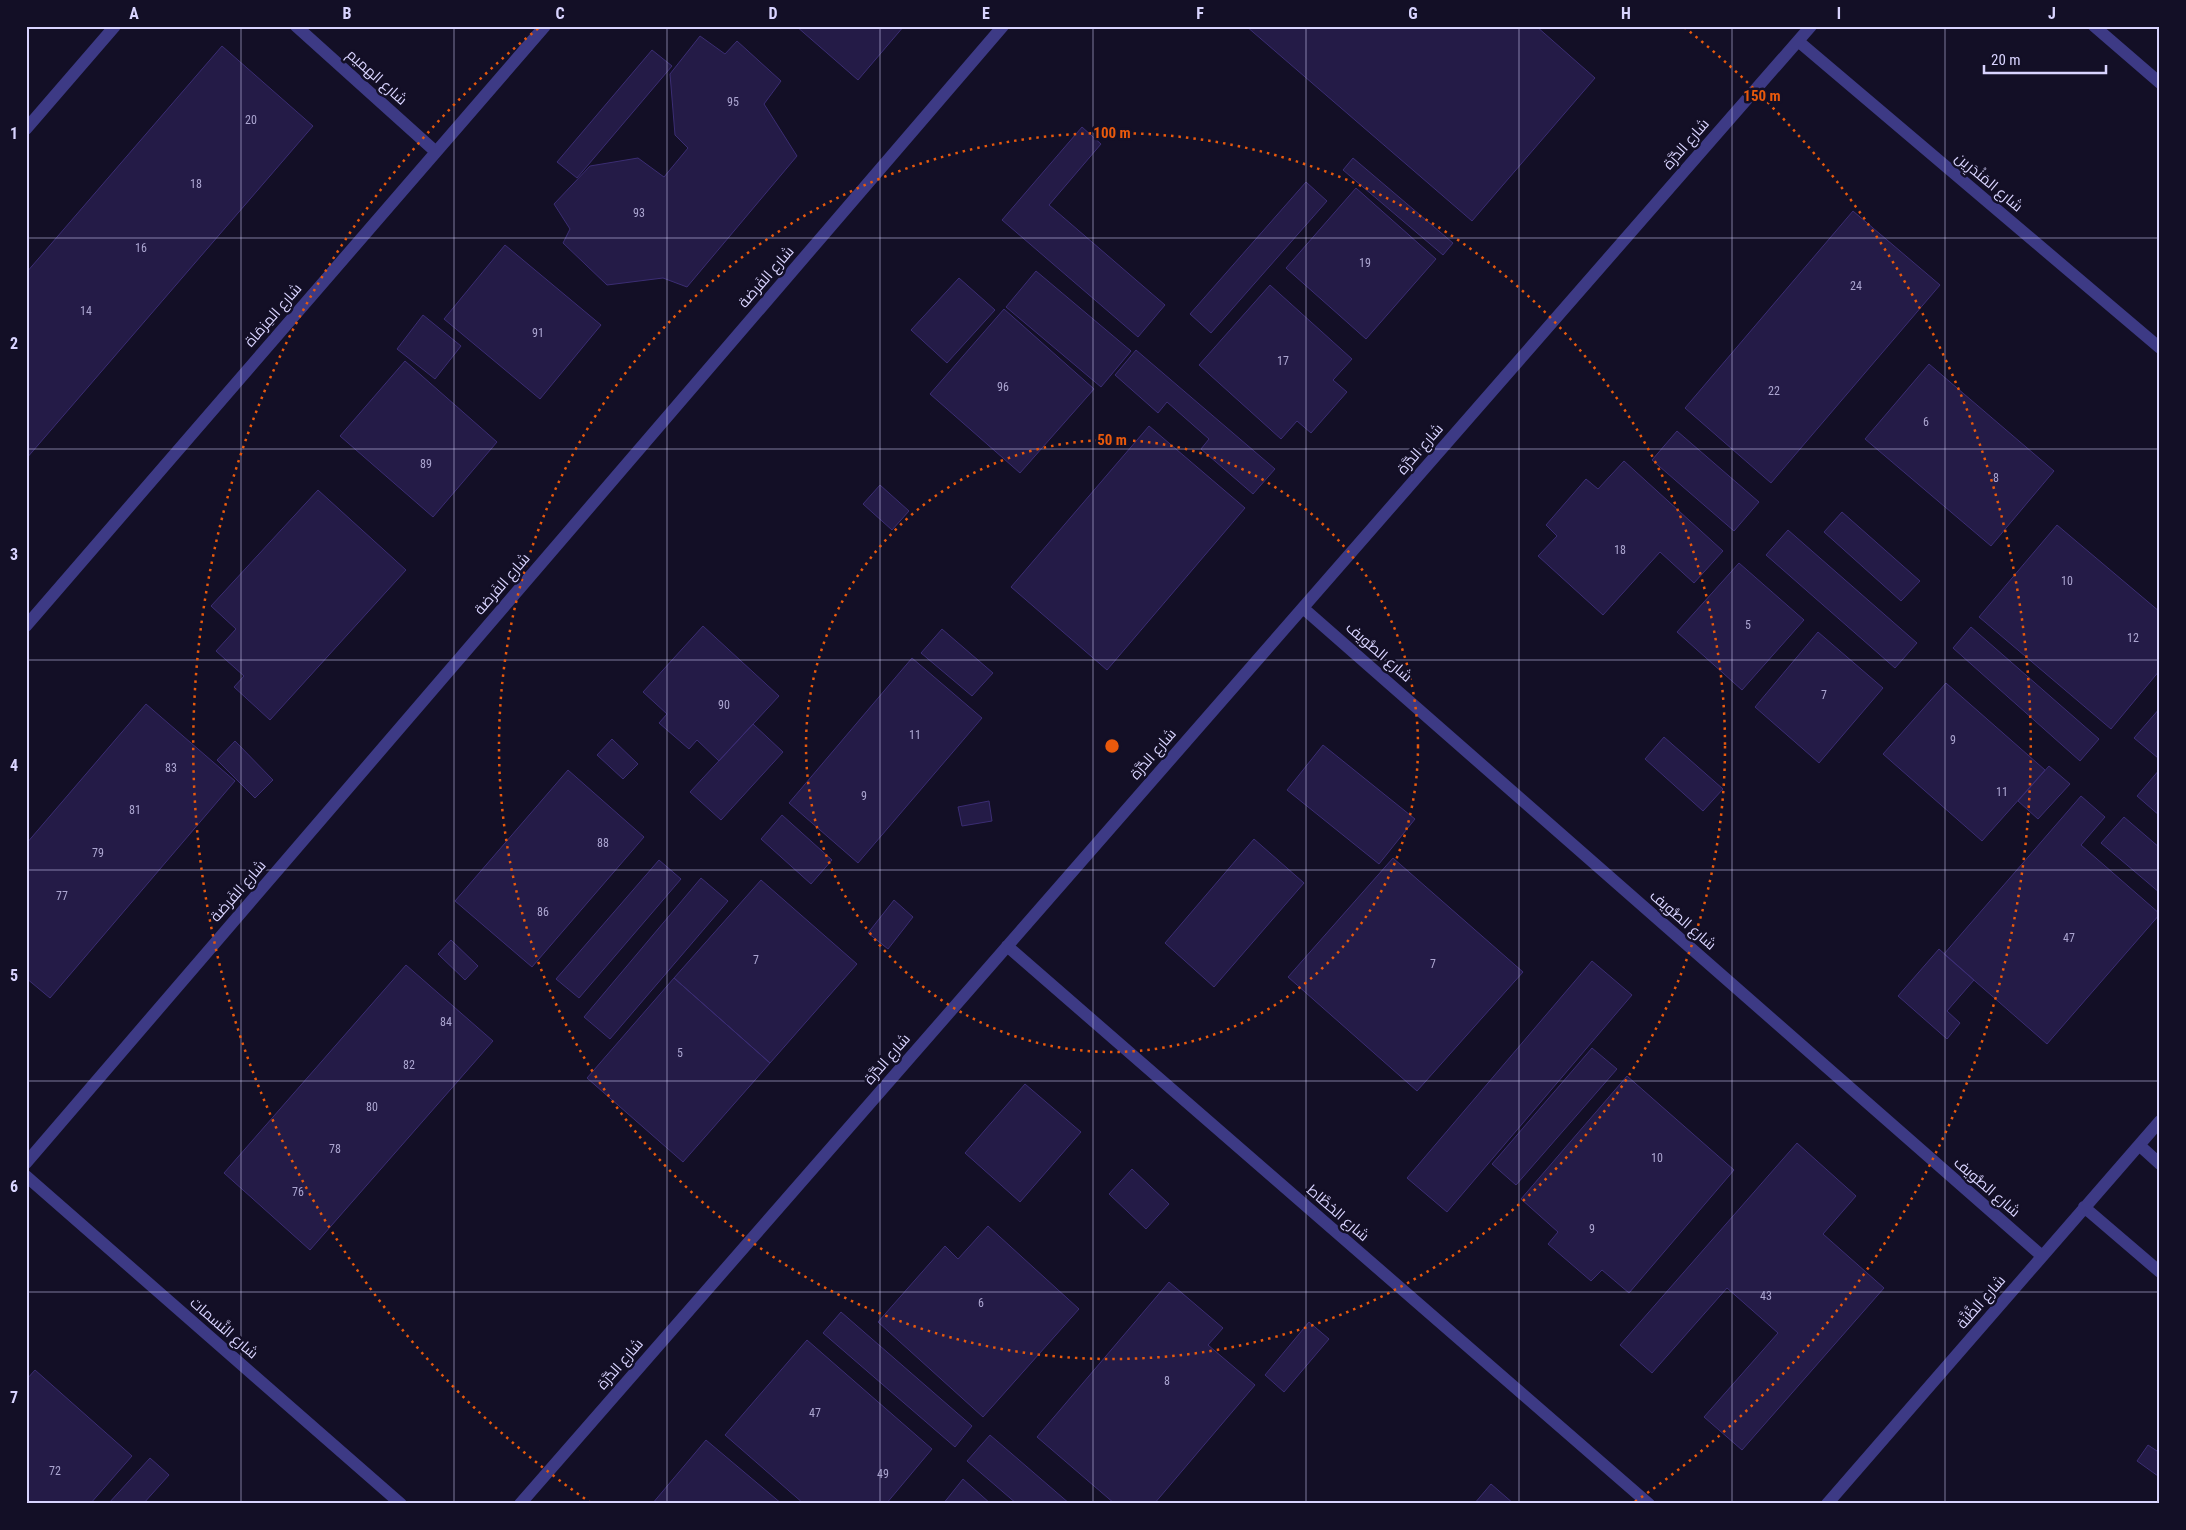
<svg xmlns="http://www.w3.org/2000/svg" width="2186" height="1530" font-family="'Roboto Condensed',Cairo,sans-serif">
	<rect width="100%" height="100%" fill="#130f26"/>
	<!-- building -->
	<path fill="#241b47" stroke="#3b2d73" d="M796,26H904L858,80Z
		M1246,26H1536L1595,78L1472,221Z
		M700,36L725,54L737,41L781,81L764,104L797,156L687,287L663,278L607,285L563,243L570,229L554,204L590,166L638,158L664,177L688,148L675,135L670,74Z
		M222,46L313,126L26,459V273Z
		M652,50L672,66L577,178L557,162Z
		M1082,127L1101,144L1049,205L1165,305L1138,337L1002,220Z
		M1353,158L1453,243L1443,255L1343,170Z
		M1306,182L1327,201L1211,333L1190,314Z
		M1356,188L1436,259L1366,339L1286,268Z
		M1853,211L1940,285L1771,483L1685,408Z
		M505,245L601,325L540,399L444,319Z
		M1036,271L1131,351L1101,387L1006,307Z
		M959,278L995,310L947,363L911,330Z
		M1270,285L1352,359L1333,380L1347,392L1311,433L1297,421L1281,439L1199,365Z
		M1004,309L1094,389L1020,473L930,394Z
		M423,315L461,346L435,379L397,349Z
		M1136,350L1275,469L1253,494L1201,449L1209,439L1167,402L1158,413L1115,375Z
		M405,361L497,442L433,517L340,436Z
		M1929,364L2054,471L1991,546L1865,439Z
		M1149,426L1245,508L1107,670L1011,587Z
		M1677,431L1759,502L1734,531L1652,460Z
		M1624,461L1723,551L1694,583L1660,552L1603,615L1538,556L1557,536L1546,525L1586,479L1598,489Z
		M880,485L909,511L892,530L863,504Z
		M318,490L406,570L270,720L234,687L244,676L216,651L236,629L211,606Z
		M1842,512L1920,581L1901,601L1824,532Z
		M2057,525L2160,612V670L2111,729L1979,617Z
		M1788,530L1917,643L1895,668L1766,555Z
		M1739,563L1804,620L1742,690L1677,632Z
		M703,626L779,696L719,761L697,740L689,749L659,723L667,714L643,692Z
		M1971,627L2099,739L2080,761L1953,648Z
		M942,629L993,673L972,696L921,653Z
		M1818,632L1883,688L1819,763L1755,707Z
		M912,658L982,718L858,863L789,803Z
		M1946,683L2045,770L1982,841L1883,754Z
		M146,704L235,781L50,998L26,978V844Z
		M2160,708V756L2158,758L2134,738Z
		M753,724L783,752L721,820L690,792Z
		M1664,737L1723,789L1703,811L1645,759Z
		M612,739L638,764L623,779L597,755Z
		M235,741L273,780L255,798L217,760Z
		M1323,745L1415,819L1379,864L1287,790Z
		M2049,766L2070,784L2038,819L2018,801Z
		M2160,769V816L2137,796Z
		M568,770L644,837L532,967L455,901Z
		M2081,796L2105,817L2081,845L2160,914L2047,1044L1944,954Z
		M989,801L992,821L962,826L958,807Z
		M782,815L832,860L811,884L761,839Z
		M2124,817L2160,848V893L2101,843Z
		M1254,839L1304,883L1214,987L1165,943Z
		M1393,858L1523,972L1417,1091L1288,977Z
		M659,860L681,879L579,998L556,979Z
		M701,878L728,901L610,1039L584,1017Z
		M761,880L857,964L770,1063L674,978Z
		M894,900L913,917L888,949L868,933Z
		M451,940L478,966L465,980L438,954Z
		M1939,949L1974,980L1947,1011L1960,1023L1947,1039L1898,996Z
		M1592,961L1632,995L1447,1212L1407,1178Z
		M406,965L493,1041L310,1250L224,1173Z
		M674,978L770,1063L683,1162L587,1078Z
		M1592,1048L1617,1069L1516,1185L1492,1164Z
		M1627,1076L1734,1170L1629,1293L1602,1270L1591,1281L1548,1244L1558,1232L1521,1199Z
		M1025,1084L1081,1132L1020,1202L965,1153Z
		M1797,1143L1856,1196L1823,1234L1884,1288L1742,1450L1704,1417L1778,1333L1727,1288L1652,1373L1620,1345Z
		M1132,1169L1169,1204L1146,1229L1109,1194Z
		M988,1226L1079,1309L983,1417L878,1322L945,1246L958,1259Z
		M1169,1282L1223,1328L1208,1345L1255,1385L1154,1504H1115L1037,1437Z
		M841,1312L972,1426L955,1447L823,1333Z
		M1309,1322L1329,1339L1284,1392L1265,1375Z
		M807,1340L932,1449L886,1504H804L725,1435Z
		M35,1370L132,1456L90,1504H26V1380Z
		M990,1435L1070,1504H1017L967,1461Z
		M706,1440L782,1504H652Z
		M2148,1445L2160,1453V1473L2158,1476L2137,1461Z
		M150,1458L169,1475L143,1504H108Z
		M963,1479L991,1504H943Z
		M1491,1484L1514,1504H1474Z"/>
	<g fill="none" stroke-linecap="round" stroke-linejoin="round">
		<!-- street -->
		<path stroke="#3d3a85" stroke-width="12" d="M296,26L436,152
			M2094,26L2160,83
			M1798,41L2160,348
			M26,129L115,26
			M1303,608L2042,1256
			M26,626L545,26
			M1007,946L1649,1504
			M2139,1145L2160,1164
			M26,1163L1003,26
			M26,1176L401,1504
			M2084,1207L2160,1272
			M520,1504L1811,26
			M1827,1504L2160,1121"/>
	</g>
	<!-- grid -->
	<path fill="none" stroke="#d9d4ff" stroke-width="1" stroke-opacity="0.55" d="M241,26V1504M454,26V1504M667,26V1504M880,26V1504M1093,26V1504M1306,26V1504M1519,26V1504M1732,26V1504M1945,26V1504M26,238H2160M26,449H2160M26,660H2160M26,870H2160M26,1081H2160M26,1292H2160"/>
	<!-- distance rings -->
	<g fill="none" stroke="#e8590c" stroke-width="2.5" stroke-dasharray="2.5 5">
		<circle cx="1112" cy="746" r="306"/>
		<circle cx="1112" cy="746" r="613"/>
		<path d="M591 1503A919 919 0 0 1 540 27M1684 27A919 919 0 0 1 1633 1503"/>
	</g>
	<g text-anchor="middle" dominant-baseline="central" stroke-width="5" stroke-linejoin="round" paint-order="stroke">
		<!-- number labels -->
		<g font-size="12" fill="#aca6d1">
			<text x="733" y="102">95</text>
			<text x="251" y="120">20</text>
			<text x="196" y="184">18</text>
			<text x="639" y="213">93</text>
			<text x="141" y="248">16</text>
			<text x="1365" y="263">19</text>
			<text x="1856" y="286">24</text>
			<text x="86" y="311">14</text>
			<text x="538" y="333">91</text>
			<text x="1283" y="361">17</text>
			<text x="1003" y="387">96</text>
			<text x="1774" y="391">22</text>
			<text x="1926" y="422">6</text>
			<text x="426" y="464">89</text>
			<text x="1996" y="478">8</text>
			<text x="1620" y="550">18</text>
			<text x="2067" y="581">10</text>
			<text x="1748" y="625">5</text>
			<text x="2133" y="638">12</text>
			<text x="1824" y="695">7</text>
			<text x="724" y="705">90</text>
			<text x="915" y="735">11</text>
			<text x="1953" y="740">9</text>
			<text x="171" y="768">83</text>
			<text x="2002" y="792">11</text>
			<text x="864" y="796">9</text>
			<text x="135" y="810">81</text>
			<text x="603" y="843">88</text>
			<text x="98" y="853">79</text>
			<text x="62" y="896">77</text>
			<text x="543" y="912">86</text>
			<text x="2069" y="938">47</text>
			<text x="756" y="960">7</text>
			<text x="1433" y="964">7</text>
			<text x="446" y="1022">84</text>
			<text x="680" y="1053">5</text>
			<text x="409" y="1065">82</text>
			<text x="372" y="1107">80</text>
			<text x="335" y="1149">78</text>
			<text x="1657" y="1158">10</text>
			<text x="298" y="1192">76</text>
			<text x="1592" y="1229">9</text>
			<text x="1766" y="1296">43</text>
			<text x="981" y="1303">6</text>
			<text x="1167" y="1381">8</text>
			<text x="815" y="1413">47</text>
			<text x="55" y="1471">72</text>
			<text x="883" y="1474">49</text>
		</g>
		<!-- street labels -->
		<g font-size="15" fill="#d9d4ff" stroke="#130f26">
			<text transform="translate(377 77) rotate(42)">شارع الهميم</text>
			<text transform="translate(1686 144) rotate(-49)">شارع الدُّرَّة</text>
			<text transform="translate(1989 182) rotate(40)">شارع المَنْدَرِين</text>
			<text transform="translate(766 277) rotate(-49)">شارع الفَرضة</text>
			<text transform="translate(273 315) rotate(-49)">شارع المِزمَاة</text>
			<text transform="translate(1420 449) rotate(-49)">شارع الدُّرَّة</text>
			<text transform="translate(502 584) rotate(-49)">شارع الفَرضة</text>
			<text transform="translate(1379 652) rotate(41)">شارع الصُّويف</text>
			<text transform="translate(1153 754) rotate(-49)">شارع الدُّرَّة</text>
			<text transform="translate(238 891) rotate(-49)">شارع الفَرضة</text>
			<text transform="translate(1683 920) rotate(41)">شارع الصُّويف</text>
			<text transform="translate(887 1059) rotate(-49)">شارع الدُّرَّة</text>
			<text transform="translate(1987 1187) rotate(41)">شارع الصُّويف</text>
			<text transform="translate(1338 1213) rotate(41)">شارع الخطَّاط</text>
			<text transform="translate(1981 1302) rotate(-49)">شارع الظَّنَّة</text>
			<text transform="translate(224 1328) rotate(41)">شارع النَّسمات</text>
			<text transform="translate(620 1364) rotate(-49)">شارع الدُّرَّة</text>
		</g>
	</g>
	<circle cx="1112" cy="746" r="8" fill="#e8590c" stroke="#130f26" stroke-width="2.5"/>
	<g font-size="15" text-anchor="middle" font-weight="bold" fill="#e8590c" stroke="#130f26" stroke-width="5" stroke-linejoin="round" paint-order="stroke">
		<text x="1762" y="101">150 m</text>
		<text x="1112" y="138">100 m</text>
		<text x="1112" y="445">50 m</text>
	</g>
	<!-- border -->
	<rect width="2186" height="1530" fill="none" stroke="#130f26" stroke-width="55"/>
	<!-- scale -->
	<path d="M1984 65v8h122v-8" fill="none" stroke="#d9d4ff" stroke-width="2.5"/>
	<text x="1991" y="65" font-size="15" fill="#d9d4ff" stroke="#130f26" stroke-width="4" paint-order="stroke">20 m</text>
	<rect x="28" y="28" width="2130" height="1474" fill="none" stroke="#d9d4ff" stroke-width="2"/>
	<g font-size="16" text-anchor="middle" font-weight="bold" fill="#d9d4ff">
		<text x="134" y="19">A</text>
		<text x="347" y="19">B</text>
		<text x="560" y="19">C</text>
		<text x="773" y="19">D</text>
		<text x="986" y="19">E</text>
		<text x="1200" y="19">F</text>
		<text x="1413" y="19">G</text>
		<text x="1626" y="19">H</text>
		<text x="1839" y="19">I</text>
		<text x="2052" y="19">J</text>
		<text x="14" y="139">1</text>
		<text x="14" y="349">2</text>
		<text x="14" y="560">3</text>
		<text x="14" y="771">4</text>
		<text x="14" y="981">5</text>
		<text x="14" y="1192">6</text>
		<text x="14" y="1403">7</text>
	</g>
</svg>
